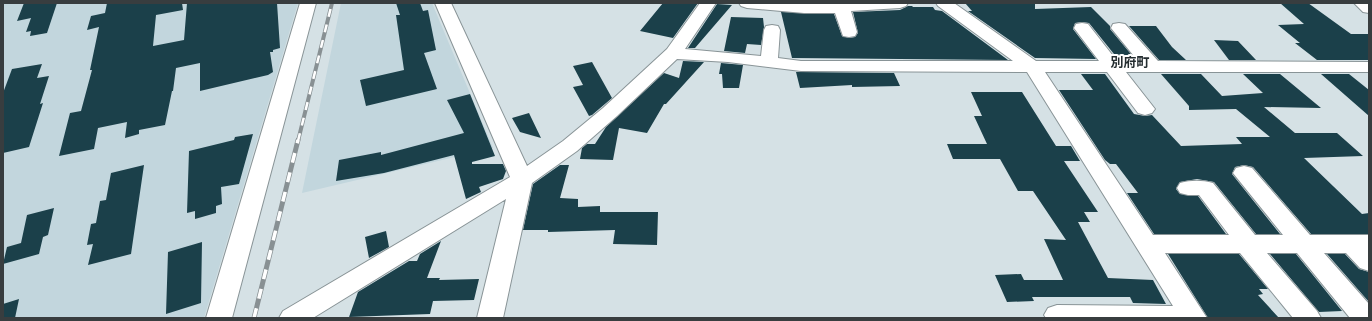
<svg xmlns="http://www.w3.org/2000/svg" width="1372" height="321" font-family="'IBM Plex Sans','Noto Sans JP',sans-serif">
	<rect width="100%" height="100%" fill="#d5e1e5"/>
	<!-- built -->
	<path fill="#c2d6dd" d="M3,3H298L204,318H3Z
		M341,3H432L493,148L302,193Z"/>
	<!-- building -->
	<path fill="#1b404a" d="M24,3H57L47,33L30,36L31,31L26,32L31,18L17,21Z
		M107,3H182L183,10L156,15L153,46L184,40L187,3H277L280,48L273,50V52H270L273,72L268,75L200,91V63L176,68L173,91H172L165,125L139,130V134L125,138L127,122L98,128L94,149L59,156L70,113L81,111L92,70H90L99,27L87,30L91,16L105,13Z
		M396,3H420L423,11L428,10L436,50L424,53L437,89L366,106L360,80L404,70L396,15H400Z
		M663,3H698L673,38L640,31Z
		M965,3H1035V9L1091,7L1110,26V29L1135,59H1118L1089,23L1082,22L1075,23L1073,29L1096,59L1035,58L968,11H972Z
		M1280,3H1308L1351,34H1369V60H1317L1295,43H1300L1278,25L1304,24Z
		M717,4L732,5L695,48H688Z
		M908,6H912L913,7H933L935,10L942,11L1008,60L792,58L781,12L834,14L842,36L849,38L855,37L858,33L853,12L900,10Z
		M731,17L763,18L764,27L761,45L747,44L745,53L724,51Z
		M1129,26H1156L1172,47L1186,60H1159Z
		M1214,40L1238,41L1256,60H1229Z
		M683,61L704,62L666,104H664L647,133L619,128L613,160L580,159L582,148L587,144H595L606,127L664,73L679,78Z
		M592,62L612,98L592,115L589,116L573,87L583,85L573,66Z
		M721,63L743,65L739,88H723L722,74H719Z
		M42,64L37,78L49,76L40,104L43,103L29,147L3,153V93L12,69Z
		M796,72L894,73L900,86L852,87V85L800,88Z
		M1081,74H1105L1134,114L1145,116L1152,115L1181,146L1242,144L1236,137H1270L1236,109L1189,110V106L1161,74H1201L1222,96L1263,93L1243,74H1280L1321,108L1264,107L1295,133H1337L1363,156L1304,158L1362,214L1369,213V234H1311L1253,167L1244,165L1235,167L1232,174L1280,234H1256L1214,182L1197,179L1180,182L1176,189L1180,194L1198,196L1226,234H1154L1127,193H1138L1116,164H1110L1105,160L1059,90H1093Z
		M1321,74H1349L1369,90V116Z
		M971,92H1022L1056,146H1071L1080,161H1064L1098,212H1084L1090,222H1078L1108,278L1153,280L1166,304L1133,303L1130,297H1032L1034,301L1007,302L995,275L1021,274L1024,280H1063L1044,239L1066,240L1033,191H1018L1000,159H953L947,144H987L974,116H982Z
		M470,94L495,156L472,162V164H503L506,171L503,179L479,187L481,192L466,199L454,155L384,173L336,181L339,160L381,152V155L464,133L447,100Z
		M529,113L541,138L520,132L512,118Z
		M253,134L239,184L221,187L222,204L216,206V213L195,219V211L187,213L189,151L234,140L235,137Z
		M144,165L131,254L88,265L93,244L87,245L91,224L96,223L100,201L106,200L111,173Z
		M560,165H569L560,198L578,199V207L600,206V212H658L657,245L613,244L615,230L548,232V230H523L533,184Z
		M54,208L48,235L43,237L39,254L3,264L7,247L21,243L27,215Z
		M386,231L389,247L369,258L365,237Z
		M441,241L427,278H440L439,280L479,279L474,300L433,301L430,314L349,317L358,292L409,261H417L420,254Z
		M202,242L201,303L166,314L168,252Z
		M1168,254H1239L1268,289H1259L1263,294L1258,295L1279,318H1208Z
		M1270,254H1296L1342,311L1319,312Z
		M1327,254H1345L1359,269L1369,272V302Z
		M19,299L15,318H3V304Z"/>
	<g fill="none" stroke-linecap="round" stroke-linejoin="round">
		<defs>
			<path id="minor" d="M300,3H316L232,318H206Z
				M435,3H451L527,166L563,141L603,108L667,49L700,3H716L685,49L761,56L764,30L766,26L772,25L778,26L780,30L778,58L801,61H1013L938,6L936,3H954L1036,61H1099L1074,28L1076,24L1082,23L1088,24L1117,61H1138L1111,28L1113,24L1119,23L1125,24L1158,61L1369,62V72H1126L1155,109L1152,113L1145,115L1138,113L1107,72H1045L1153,235H1229L1199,195H1188L1180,193L1177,188L1180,183C1191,180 1202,180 1213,183L1255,235H1283L1233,173L1236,168L1244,166L1252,168L1310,235H1369V271L1360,268L1346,253H1324L1369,304V318H1350L1297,253H1267L1317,311L1321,318H1293L1240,253H1165L1207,318H1046L1044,315L1048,308L1057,305L1173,306L1027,72L801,71L728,62L677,59L617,116L577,151L532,183L503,318H477L506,199L313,318H279L283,311L510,177Z
				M739,3H908L906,6L900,8L851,11L857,32L855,36L849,37L843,36L835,13H804L747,8L741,6Z"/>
			<path id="highway" d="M1354,3H1369V13L1363,12Z"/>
		</defs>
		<!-- minor casing -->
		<use href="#minor" stroke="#899497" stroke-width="2"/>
		<!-- highway casing -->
		<use href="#highway" stroke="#899497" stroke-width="2"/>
		<!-- minor -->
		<use href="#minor" fill="#fff" fill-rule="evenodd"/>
		<!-- highway -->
		<use href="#highway" fill="#fff" fill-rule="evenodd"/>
		<defs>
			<path id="rail-far1" d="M298,141L332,3"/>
			<path id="rail" d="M254,318L298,140"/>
		</defs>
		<!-- rail-far1 casing -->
		<use href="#rail-far1" stroke="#889093" stroke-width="4"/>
		<!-- rail casing -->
		<use href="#rail" stroke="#889093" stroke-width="5"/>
		<!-- rail-far1 -->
		<use href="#rail-far1" stroke="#fff" stroke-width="2.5" stroke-dasharray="8" stroke-linecap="butt"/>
		<!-- rail -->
		<use href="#rail" stroke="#fff" stroke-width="3.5" stroke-dasharray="10" stroke-linecap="butt"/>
	</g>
	<g text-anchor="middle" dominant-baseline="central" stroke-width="4" stroke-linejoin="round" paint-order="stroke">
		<!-- quarter labels -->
		<g font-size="13" font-weight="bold" fill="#242d30" stroke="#fff">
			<text x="1130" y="62">別府町</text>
		</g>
	</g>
	<!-- border -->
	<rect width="1372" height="321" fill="none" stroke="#383d3f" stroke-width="8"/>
</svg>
